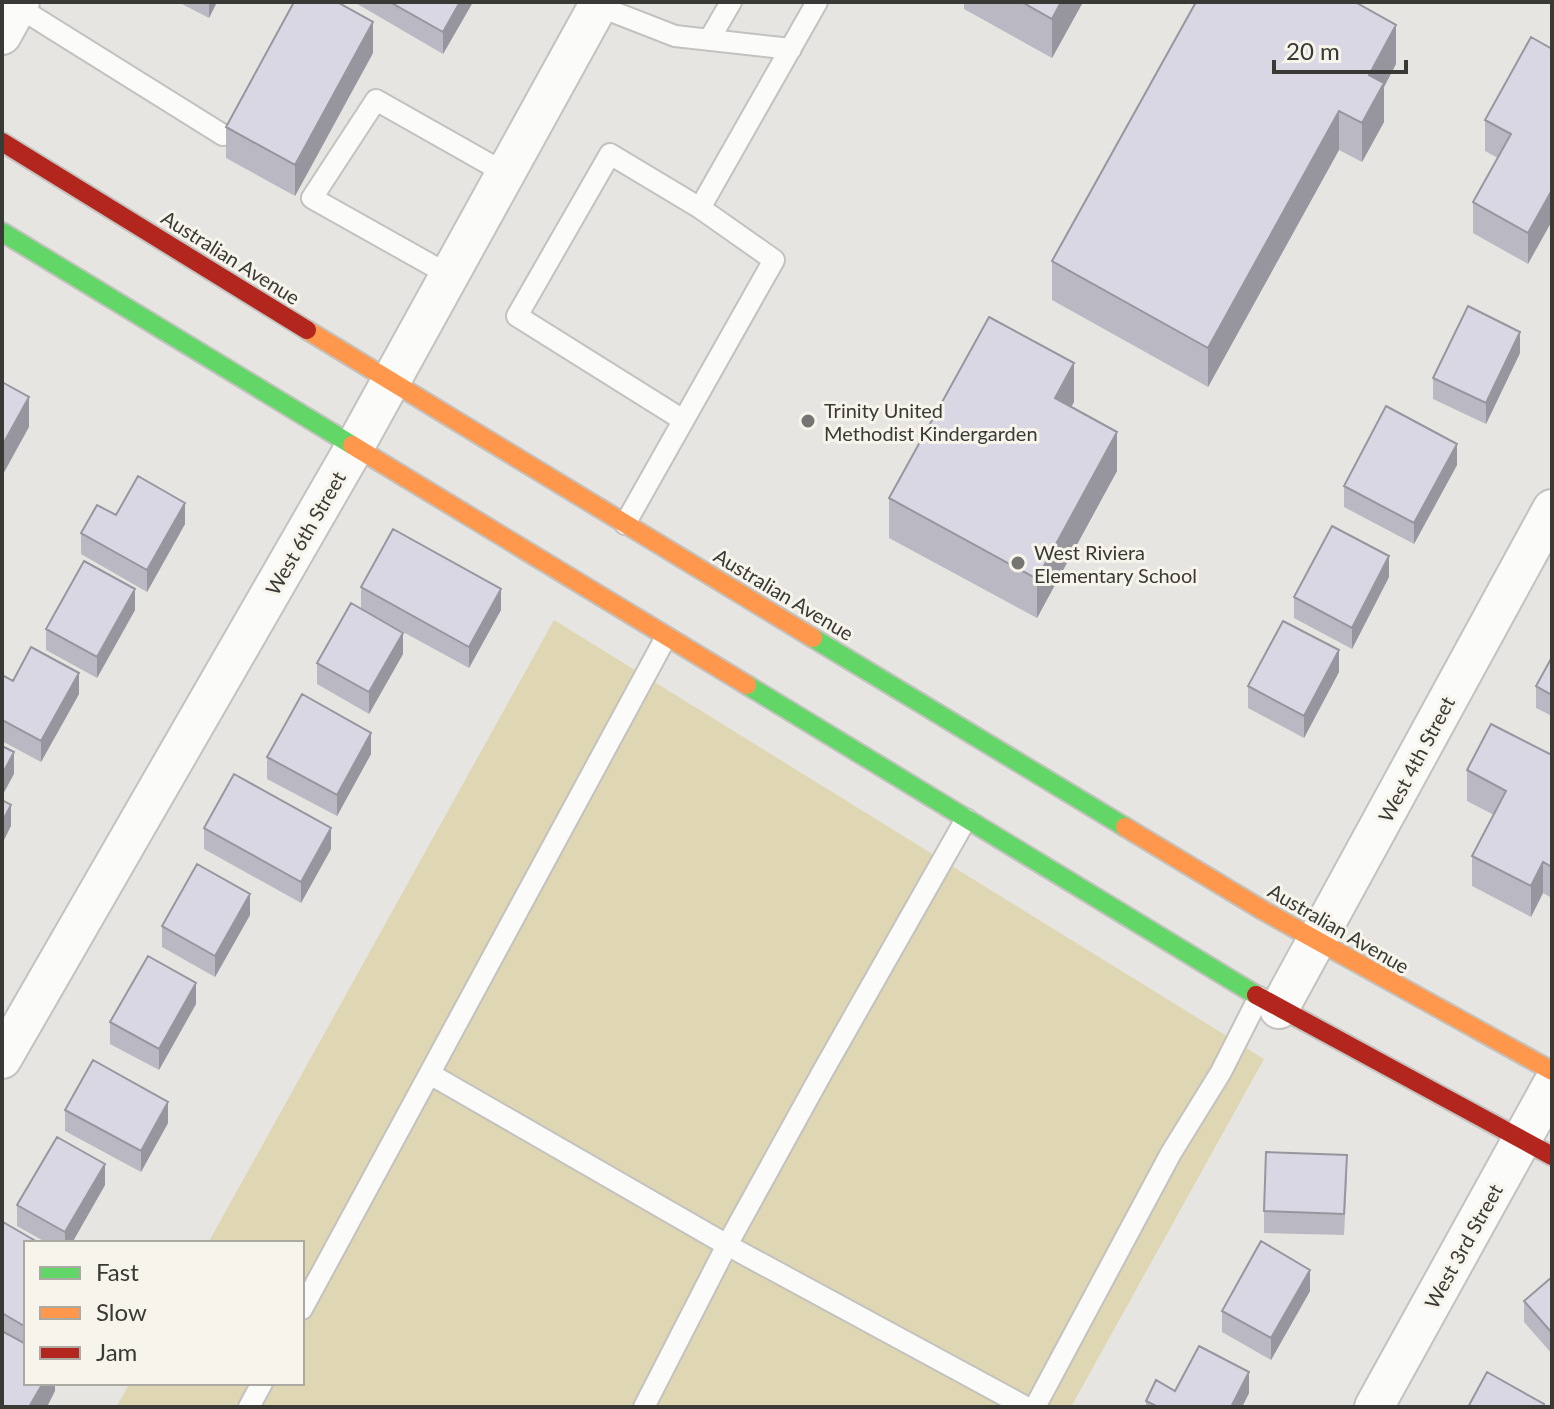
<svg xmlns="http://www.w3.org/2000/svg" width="1554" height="1409" font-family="Lato,sans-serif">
	<rect width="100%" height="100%" fill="#e6e5e1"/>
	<!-- green -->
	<path fill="#dfd6b3" d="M554,620L1264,1059L1071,1407H116L130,1383H302V1243H208Z"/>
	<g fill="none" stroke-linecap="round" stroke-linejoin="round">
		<defs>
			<path id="lane" d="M598,6L675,36L791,49
				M18,7L223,135
				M709,40L731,2
				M700,208L817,2
				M449,275L312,198L376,100L505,173
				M625,524L774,260L700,208L610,154L517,316L683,420
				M430,1074L727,1245L1026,1407
				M302,1309L666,637
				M249,1407L262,1383
				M644,1407L727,1245L823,1071L966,819
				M1035,1407L1171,1153L1221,1072L1259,997"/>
			<path id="street" d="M2,35L20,2
				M1279,1009L1552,509
				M2,1059L354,448L600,2
				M1374,1407L1552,1085"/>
			<path id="fast" d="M2,232L352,445
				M813,638L1125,827
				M747,685L1256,995"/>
			<path id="slow" d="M307,330L813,638
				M352,445L747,685
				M1125,827L1264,911L1552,1071"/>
			<path id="jam" d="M2,142L307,330
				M1256,995L1552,1156"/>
		</defs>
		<!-- lane casing -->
		<use href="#lane" stroke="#c3c2be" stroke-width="24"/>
		<!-- street casing -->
		<use href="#street" stroke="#c3c2be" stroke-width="42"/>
		<!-- fast casing -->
		<use href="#fast" stroke="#c3c2be" stroke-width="22"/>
		<!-- slow casing -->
		<use href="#slow" stroke="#c3c2be" stroke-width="22"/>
		<!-- jam casing -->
		<use href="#jam" stroke="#c3c2be" stroke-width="22"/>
		<!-- lane -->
		<use href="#lane" stroke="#fbfbfa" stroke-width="20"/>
		<!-- street -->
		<use href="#street" stroke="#fbfbfa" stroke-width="38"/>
		<!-- fast -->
		<use href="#fast" stroke="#63d668" stroke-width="18"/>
		<!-- slow -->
		<use href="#slow" stroke="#ff974d" stroke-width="18"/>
		<!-- jam -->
		<use href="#jam" stroke="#b3261e" stroke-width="18"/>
	</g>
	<!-- wall -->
	<path fill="#bab9c3" d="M178,2H217L209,18Z
		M354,2H473L443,54Z
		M964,2H1083L1052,58L964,9Z
		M1531,37L1528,264L1473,233V202L1498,158L1485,151V120Z
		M373,53L295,196L226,158V127Z
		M1396,64L1384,87V122L1362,162L1339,150L1208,387L1052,300V261Z
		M1520,353L1486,424L1433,399V378Z
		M1074,402L1071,407L1117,471L1037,618L889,538V498Z
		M1457,465L1414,544L1344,507V486Z
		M116,515L185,524L147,592L81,554V533Z
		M1389,577L1352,649L1294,618V597Z
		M361,587L501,610L469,668L361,609Z
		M135,610L97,678L46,650V629Z
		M403,654L369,714L317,684V663Z
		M1552,657V716L1536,708V686Z
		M1339,672L1304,738L1248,708V686Z
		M2,675L13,681L79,694L41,762L2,741Z
		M371,754L337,816L267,779V757Z
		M1552,755V898L1543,893L1531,917L1472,886V856L1494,815L1467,801V770Z
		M204,828L331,849L301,903L204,849Z
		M250,915L215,977L162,947V926Z
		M196,1004L159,1070L110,1044V1022Z
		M65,1110L168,1123L141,1172L65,1131Z
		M1347,1177L1344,1235L1264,1233V1211Z
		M105,1185L72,1243H47L17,1226V1205Z
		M2,1224L26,1243V1383H55V1391L2,1407Z
		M1552,1277V1354L1524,1322V1301Z
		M1310,1291L1271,1360L1222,1332V1311Z
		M1175,1391L1249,1393L1242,1407H1146V1401Z"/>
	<!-- shaded-wall -->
	<path fill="#97969f" d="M209,2H217L209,18Z
		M460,2H473L443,54V32Z
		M1061,2H1083L1052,58V19Z
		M373,22V53L295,196V165Z
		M1396,25V64L1384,87V122L1362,162V123L1369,75Z
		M1339,111V150L1208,387V348Z
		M1552,190V221L1528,264V233Z
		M1520,332V353L1486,424V403Z
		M1074,363V402L1055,437V398Z
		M29,397V427L2,476V446Z
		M1117,432V471L1037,618V579Z
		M1457,444V465L1414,544V523Z
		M185,503V524L147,592V570Z
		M1389,556V577L1352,649V628Z
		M135,589V610L97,678V657Z
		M501,589V610L469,668V647Z
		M403,633V654L369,714V692Z
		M1339,650V672L1304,738V716Z
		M79,673V694L41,762V741Z
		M371,733V754L337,816V795Z
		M14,752V774L2,796V775Z
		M11,805V826L2,844V822Z
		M331,828V849L301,903V882Z
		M1543,862V893L1531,917V886Z
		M250,894V915L215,977V956Z
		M196,983V1004L159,1070V1049Z
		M168,1102V1123L141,1172V1151Z
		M105,1164V1185L72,1243H65V1232Z
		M1310,1270V1291L1271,1360V1338Z
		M1249,1372V1393L1242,1407H1231Z
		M43,1383H55V1391L47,1407H29Z"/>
	<!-- building -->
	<path fill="#d8d7e3" stroke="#97969f" stroke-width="2" d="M294,2H337L373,22L295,165L226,127Z
		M390,2H460L443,32Z
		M1022,2H1061L1052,19Z
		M1196,2H1355L1396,25L1369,75L1384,83L1362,123L1339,111L1208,348L1052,261Z
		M1531,37L1552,49V190L1528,233L1473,202L1511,134L1485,120Z
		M1468,306L1520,332L1486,403L1433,378Z
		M989,317L1074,363L1055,398L1117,432L1037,579L889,498Z
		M2,382L29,397L2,446Z
		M1386,406L1457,444L1414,523L1344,486Z
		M138,476L185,503L147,570L81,533L97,505L116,515Z
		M1332,526L1389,556L1352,628L1294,597Z
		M393,529L501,589L469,647L361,587Z
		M84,561L135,589L97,657L46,629Z
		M351,603L403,633L369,692L317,663Z
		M1283,621L1339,650L1304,716L1248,686Z
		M31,647L79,673L41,741L2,720V675L13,681Z
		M1552,657V695L1536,686Z
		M302,694L371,733L337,795L267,757Z
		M1491,724L1552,755V867L1543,862L1531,886L1472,856L1506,791L1467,770Z
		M2,746L14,752L2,775Z
		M234,774L331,828L301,882L204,828Z
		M2,800L11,805L2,822Z
		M197,864L250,894L215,956L162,926Z
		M148,956L196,983L159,1049L110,1022Z
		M93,1060L168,1102L141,1151L65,1110Z
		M57,1137L105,1164L65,1232L17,1205Z
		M1266,1152L1347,1155L1344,1214L1264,1211Z
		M3,1222L39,1243H26V1327L2,1313Z
		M1261,1241L1310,1270L1271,1338L1222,1311Z
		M1552,1277V1333L1524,1301Z
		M2,1331L26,1344V1383H43L29,1407H2Z
		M1199,1346L1249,1372L1231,1407H1158L1146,1401L1156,1380L1175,1391Z
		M1487,1372L1544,1404L1543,1407H1468Z"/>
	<!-- markers -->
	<g fill="#767571" stroke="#f6f4eb" stroke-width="3">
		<circle cx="808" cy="421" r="8"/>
		<circle cx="1018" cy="563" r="8"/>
	</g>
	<g text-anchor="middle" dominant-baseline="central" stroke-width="6" stroke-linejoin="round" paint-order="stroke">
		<!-- street labels -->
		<g font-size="20" fill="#393935" stroke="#f6f4eb">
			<text transform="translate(231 257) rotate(32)">Australian Avenue</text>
			<text transform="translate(305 533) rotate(-60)">West 6th Street</text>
			<text transform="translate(784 594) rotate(31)">Australian Avenue</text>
			<text transform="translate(1416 759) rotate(-62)">West 4th Street</text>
			<text transform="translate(1339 928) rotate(30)">Australian Avenue</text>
			<text transform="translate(1463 1246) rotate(-61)">West 3rd Street</text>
		</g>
		<!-- poi labels -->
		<g font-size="20" fill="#393935" stroke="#f6f4eb" text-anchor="start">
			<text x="824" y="410">Trinity United<tspan x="824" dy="23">Methodist Kindergarden</tspan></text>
			<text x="1034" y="552">West Riviera<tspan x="1034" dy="23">Elementary School</tspan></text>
		</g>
	</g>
	<!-- border -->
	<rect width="1554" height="1409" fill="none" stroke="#393935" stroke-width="8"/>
	<!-- legend -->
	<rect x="24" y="1241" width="280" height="144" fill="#f6f4eb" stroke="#aaa9a2" stroke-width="2"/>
	<rect x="40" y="1267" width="40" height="12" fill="#63d668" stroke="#aaa9a2" stroke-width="2"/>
	<text x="96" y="1281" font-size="24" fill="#393935">Fast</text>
	<rect x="40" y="1307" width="40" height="12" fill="#ff974d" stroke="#aaa9a2" stroke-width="2"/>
	<text x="96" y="1321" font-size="24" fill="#393935">Slow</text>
	<rect x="40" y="1347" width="40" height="12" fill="#b3261e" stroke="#aaa9a2" stroke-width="2"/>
	<text x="96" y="1361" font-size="24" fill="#393935">Jam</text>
	<!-- scale -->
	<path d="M1274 60v12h132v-12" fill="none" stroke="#393935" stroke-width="4"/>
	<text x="1286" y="60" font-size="24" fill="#393935" stroke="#f6f4eb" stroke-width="6" paint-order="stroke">20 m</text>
</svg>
